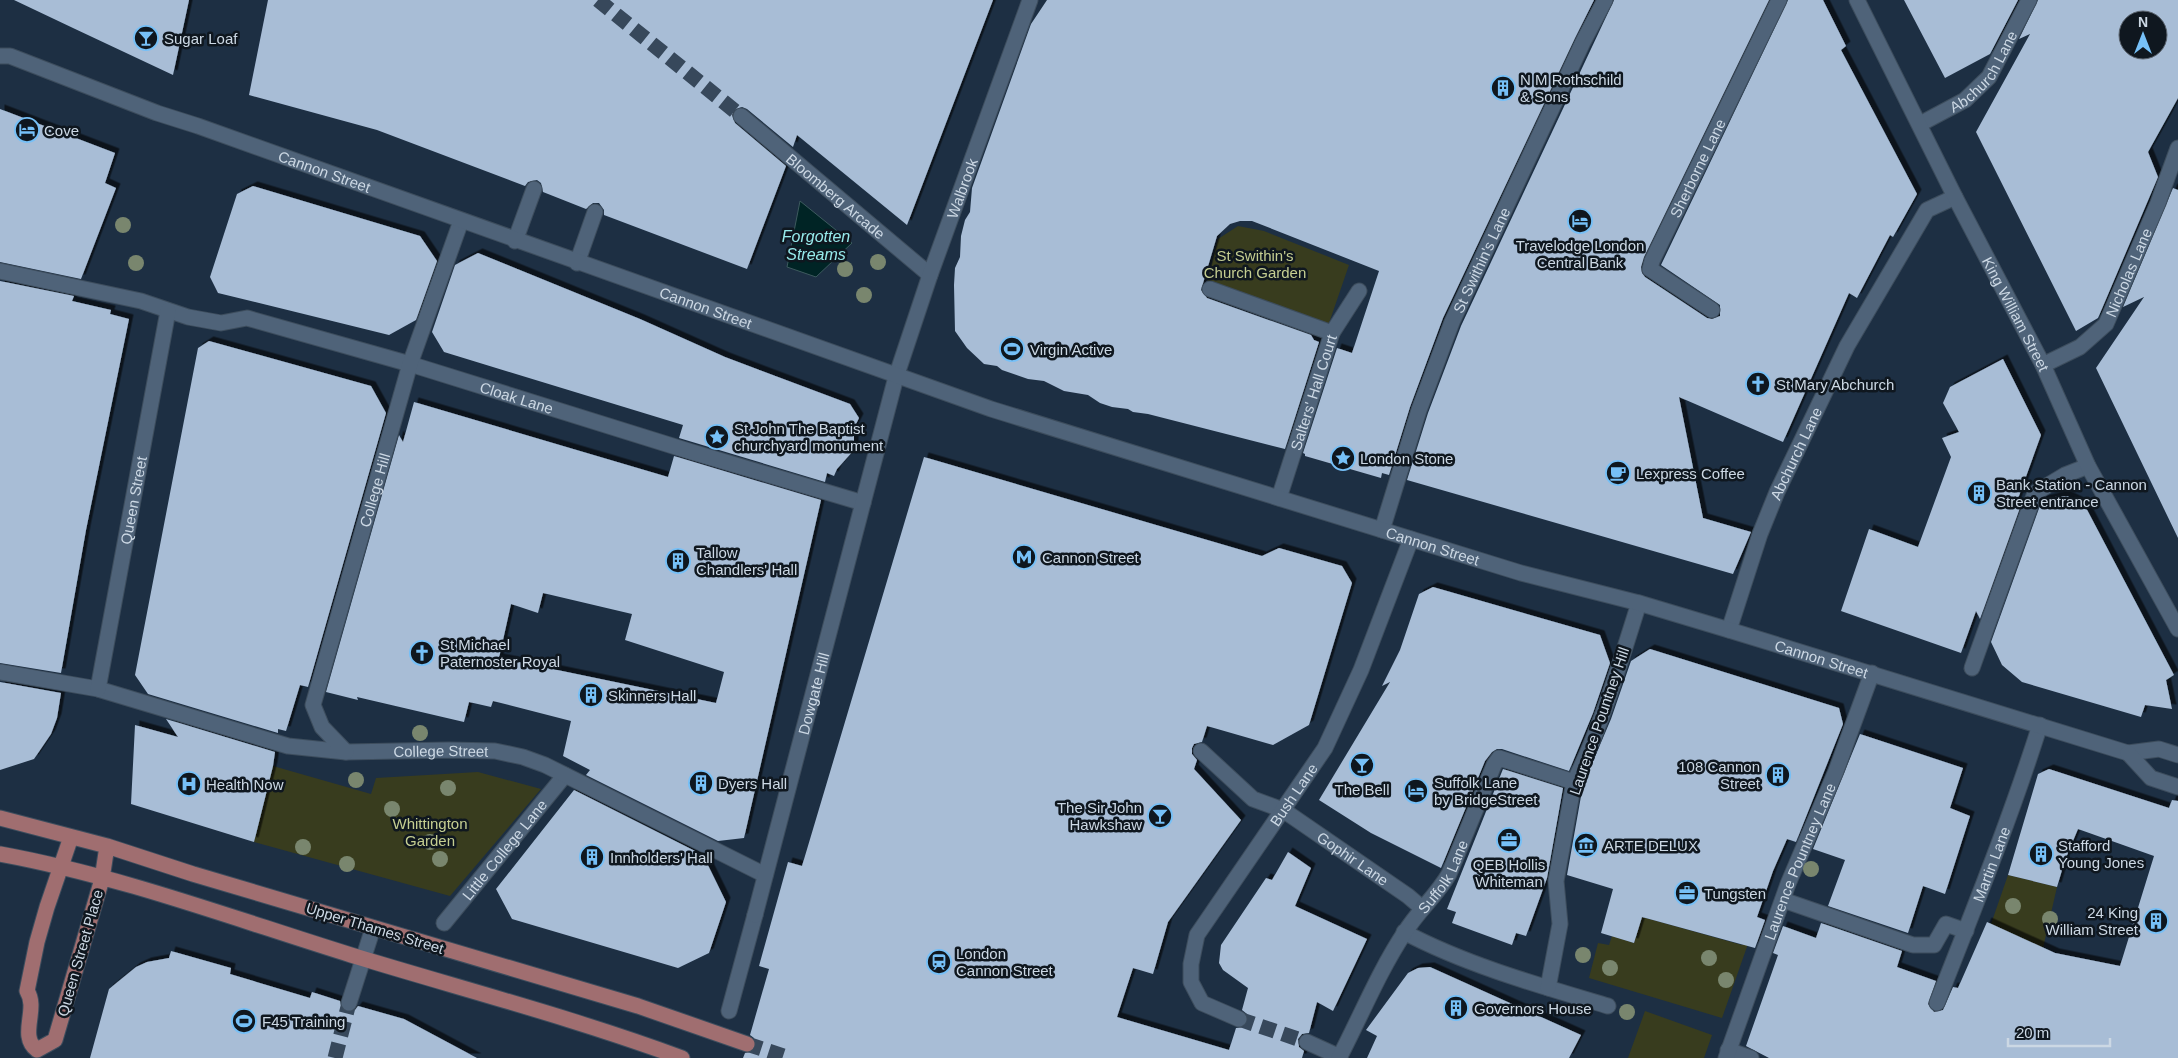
<svg xmlns="http://www.w3.org/2000/svg" width="2178" height="1058" font-family="Helvetica,sans-serif">
	<defs>
		<filter id="shadow"><feDropShadow dx="4.5" dy="-4.5" stdDeviation="0" flood-color="#0009"/></filter>
	</defs>
	<rect width="100%" height="100%" fill="#1d2f43"/>
	<!-- green -->
	<path fill="#383c1e" d="M1238,226L1264,231L1349,265L1328,326L1207,283L1218,239Z
		M273,766L371,794L376,778L478,772L541,789L450,896L254,842Z
		M2008,875L2057,887L2043,948L1991,924Z
		M1642,917L1742,945L1749,941L1722,1018L1589,978L1598,943L1609,945L1612,936L1634,943Z
		M1645,1011L1712,1035L1704,1058H1628Z"/>
	<!-- water -->
	<path fill="#002425" stroke="#3d5a5e" d="M800,201L852,243L816,277L787,267Z"/>
	<!-- building -->
	<path fill="#a8bdd6" fill-rule="evenodd" filter="url(#shadow)" d="M14,0H189L173,75L73,28Z
		M268,0H993L907,225L797,135L793,147L747,109L742,107L734,110L732,115L735,123L786,166L747,269L604,215V210L599,203H593L586,209L543,192L541,183L537,180L528,182L525,186L377,130L249,95Z
		M1047,0H1594L1575,38L1443,318L1410,407L1389,475L1382,473L1381,478L1305,456V454L1303,453L1337,348L1352,353L1379,271L1252,221H1240L1230,224L1217,236L1201,290L1207,298L1311,335L1314,340L1319,342L1285,449L1148,414L1133,412L1128,409L1112,407L1100,403L1088,395L1064,391L1044,381L1028,379L1002,370L997,366L984,364L967,348L955,331L954,285L955,268L960,257L961,236L965,220L970,212L972,188L1031,24Z
		M1614,0H1769L1644,257L1641,267L1642,273L1645,277L1707,318L1712,319L1720,316V305L1661,265L1788,0H1823L1846,46L1841,50L1917,194L1893,237L1890,235L1857,298L1849,293L1783,442L1679,397L1703,518L1751,532L1733,574L1407,480L1428,413L1461,326Z
		M1904,0H2018L1990,54L1945,78Z
		M2038,0H2178V98L2148,152L2158,177L2098,318L2076,331L1976,132L2030,34L2019,39ZM2128,20H2158V50H2128Z
		M0,109L115,153L105,183L116,188L81,279L0,262Z
		M253,186L420,236L437,261L416,320L389,335L218,293L210,277L237,194Z
		M2173,188L2178,190V538L2096,368L2144,297L2123,307Z
		M478,253L640,319L725,357L850,404L859,418L854,428V450L837,469L834,476L827,473L825,482L679,438L683,425L444,352L432,332L455,265Z
		M0,281L74,296L72,301L111,310L110,314L129,319L86,530L61,673L0,663Z
		M209,341L371,386L386,413L308,687L300,685L286,731L278,729V733L148,694L135,675L198,348Z
		M2003,359L2041,435L2015,507L2021,505L1980,619L1976,611L1961,653L1841,611L1869,529L1918,547L1951,457L1942,438L1959,432L1943,403L1950,387Z
		M414,402L668,477L674,456L821,500L744,838L718,841L586,775L590,770L563,756L571,721L493,701L491,707L469,702L464,722L357,697L358,700L326,692L399,435L403,442ZM543,593L632,614L625,640L724,672L716,703L499,658L511,604L538,613Z
		M924,457L1262,556L1279,548L1342,566L1352,583L1309,725L1273,745L1207,726L1202,742L1194,744L1192,748V754L1197,760L1194,769L1241,820L1168,922L1153,974L1133,968L1117,1017L1229,1050L1236,1028L1244,1027L1248,1022L1247,1014L1242,1010L1248,988L1223,970L1219,963L1221,945L1266,878L1272,880L1288,852L1311,868L1295,906L1367,939L1333,1011L1317,1002L1309,1033L1302,1034L1298,1039L1299,1047L1304,1051L1302,1058H743L745,1053L753,1051L756,1047L754,1038L750,1035L769,969L759,966L788,862L802,866Z
		M2060,496H2067L2084,504L2174,675L2166,680L2172,709L2145,705L2141,717L2022,682L2002,665L1991,642L2042,500Z
		M1433,587L1600,635L1610,663L1593,713L1569,771L1502,749H1497L1492,752L1485,761L1441,868L1371,833L1319,800L1390,682L1382,686L1400,650L1419,594Z
		M1650,649L1839,708L1843,724L1796,842L1787,839L1773,871L1757,917L1765,920L1755,948L1642,917L1634,943L1601,933L1613,889L1567,875L1583,785L1611,719L1631,661Z
		M0,682L61,693L57,718L51,734L34,759L0,770Z
		M166,719L275,752L273,766L254,842L131,804L135,725L178,737Z
		M1860,734L1963,768L1950,808L1970,816L1945,894L1923,886L1908,933L1828,906L1845,860L1813,849Z
		M1503,769L1563,788L1547,878L1526,936L1516,933L1512,945L1452,923L1456,912L1447,909Z
		M2049,769L2169,808L2172,800L2178,801V1058H1769L1746,1046L1778,955L1773,953L1783,926L1816,938L1821,923L1902,951L1897,967L1936,981L1928,1004L1934,1012L1943,1010L1953,987L1958,988L1987,922L2055,953L2120,966L2154,856L2078,829L2065,860L2057,887L2008,875L2038,774Z
		M574,790L703,855L726,902L709,953L678,968L512,919L496,889Z
		M171,951L231,968L230,974L310,998L312,992L340,1001L342,1009L347,1012L355,1010L358,1006L404,1019L477,1058H90L109,989L136,967L147,962L169,958Z
		M1430,967L1581,1035L1569,1058H1367L1377,1036L1366,1030L1408,973L1418,968Z"/>
	<g fill="none" stroke-linecap="round" stroke-linejoin="round">
		<!-- pedestrian-tunnel -->
		<path stroke="#37485b" stroke-width="15" stroke-dasharray="15 8" stroke-linecap="butt" d="M598,0L741,116"/>
		<!-- minor-tunnel -->
		<path stroke="#37485b" stroke-width="15" stroke-dasharray="15 8" stroke-linecap="butt" d="M1239,1019L1307,1042
			M335,1058L349,1003"/>
		<!-- primary-tunnel -->
		<path stroke="#37485b" stroke-width="15" stroke-dasharray="15 8" stroke-linecap="butt" d="M747,1044L790,1058"/>
		<defs>
			<g id="service">
				<path d="M515,241L534,189"/>
				<path d="M577,263L595,212"/>
				<path d="M1210,289L1332,333"/>
				<path id="s1" d="M1279,498L1332,333L1359,291"/>
				<path d="M1201,751L1253,799L1283,810"/>
				<path d="M1783,900L1913,945H1934L1946,924L1966,931"/>
			</g>
			<g id="pedestrian">
				<path id="s2" d="M741,116L930,275"/>
				<path id="s3" d="M896,377L930,275L1030,0"/>
				<path d="M1972,668L1991,615"/>
				<path d="M1574,782C1602,725 1620,663 1639,603"/>
				<path id="s4" d="M444,923L565,775"/>
				<path d="M729,1011L755,915"/>
			</g>
			<g id="minor">
				<path id="s5" d="M1920,124L1965,100L1989,77L2029,0"/>
				<path id="s6" d="M0,271L141,301L188,317L221,323L247,318L410,364L692,452L863,503"/>
				<path id="s7" d="M1712,310L1650,269L1652,261L1779,0"/>
				<path id="s8" d="M2043,365L2080,347L2106,324L2158,203L2178,148"/>
				<path id="s9" d="M1382,530L1419,410L1452,322L1583,42L1605,0"/>
				<path d="M1991,615L2035,493L2065,475L2088,466"/>
				<path id="s10" d="M1729,630L1760,534L1777,492L1847,346L1927,210L1955,197"/>
				<path id="s11" d="M0,672L98,689L288,746L346,752L449,750L495,751L523,757L545,765L765,875"/>
				<path id="s12" d="M98,689L168,311"/>
				<path id="s13" d="M346,752L322,727L313,705L410,364L461,221"/>
				<path id="s14" d="M1283,810L1408,896L1422,908"/>
				<path id="s15" d="M755,915L896,377"/>
				<path d="M1404,932C1466,965 1541,986 1608,1006"/>
				<path d="M349,1003L373,928"/>
				<path id="s16" d="M1937,1003C1973,911 2010,820 2040,725"/>
				<path id="s17" d="M1239,1019L1202,1003L1191,982V964L1197,935L1325,748L1361,670L1411,539"/>
				<path d="M1307,1042L1340,1057"/>
				<path d="M1728,1050L1751,1058"/>
				<path id="s18" d="M1339,1058C1361,1016 1379,971 1405,932C1418,911 1437,895 1449,874L1494,765L1499,758L1574,782L1556,881L1560,924L1548,988"/>
				<path id="s19" d="M1726,1058L1788,884L1836,771L1872,673"/>
			</g>
			<g id="tertiary">
				<path id="s20" d="M1857,0L1955,197L2043,365L2088,466L2178,629"/>
				<path id="s21" d="M0,56H10L157,113L198,126L991,409L1521,573L1639,603L1729,630L2128,753L2159,749L2178,755"/>
				<path d="M2128,753L2151,778L2178,787"/>
			</g>
			<path id="primary" d="M0,818L107,846L193,874L638,1006L747,1044
				M0,854C120,876 235,919 351,955C462,989 574,1018 682,1058
				M37,1050C18,1036 39,1009 27,991L37,942L47,907L71,837
				M37,1050L55,1040L102,879L107,846"/>
		</defs>
		<!-- service casing -->
		<use href="#service" stroke="#3d4d5d" stroke-width="17"/>
		<!-- pedestrian casing -->
		<use href="#pedestrian" stroke="#3d4d5d" stroke-width="17"/>
		<!-- minor casing -->
		<use href="#minor" stroke="#3d4d5d" stroke-width="17"/>
		<!-- tertiary casing -->
		<use href="#tertiary" stroke="#3d4d5d" stroke-width="17"/>
		<!-- primary casing -->
		<use href="#primary" stroke="#3d4d5d" stroke-width="17"/>
		<!-- service -->
		<use href="#service" stroke="#4f6379" stroke-width="15"/>
		<!-- pedestrian -->
		<use href="#pedestrian" stroke="#4f6379" stroke-width="15"/>
		<!-- minor -->
		<use href="#minor" stroke="#4f6379" stroke-width="15"/>
		<!-- tertiary -->
		<use href="#tertiary" stroke="#4f6379" stroke-width="15"/>
		<!-- primary -->
		<use href="#primary" stroke="#a06e70" stroke-width="15"/>
	</g>
	<!-- trees -->
	<g fill="#79866e">
		<circle cx="123" cy="225" r="8"/>
		<circle cx="878" cy="262" r="8"/>
		<circle cx="136" cy="263" r="8"/>
		<circle cx="845" cy="269" r="8"/>
		<circle cx="864" cy="295" r="8"/>
		<circle cx="420" cy="733" r="8"/>
		<circle cx="356" cy="780" r="8"/>
		<circle cx="448" cy="788" r="8"/>
		<circle cx="392" cy="809" r="8"/>
		<circle cx="430" cy="842" r="8"/>
		<circle cx="303" cy="847" r="8"/>
		<circle cx="440" cy="859" r="8"/>
		<circle cx="347" cy="864" r="8"/>
		<circle cx="1811" cy="869" r="8"/>
		<circle cx="2013" cy="906" r="8"/>
		<circle cx="2050" cy="919" r="8"/>
		<circle cx="1583" cy="955" r="8"/>
		<circle cx="1709" cy="958" r="8"/>
		<circle cx="1610" cy="968" r="8"/>
		<circle cx="1726" cy="980" r="8"/>
		<circle cx="1627" cy="1012" r="8"/>
	</g>
	<!-- icons -->
	<defs>
		<symbol id="bar-ring" viewBox="-11 -11 22 22"><circle r="9.5" fill="#0f171f" stroke="#76c0f7" stroke-width="1.5"/><path d="M-6-5H6L.8 .8V4.5H3.5V6h-7V4.5H-.8V.8Z" fill="#76c0f7"/></symbol>
		<symbol id="building-ring" viewBox="-11 -11 22 22"><circle r="9.5" fill="#0f171f" stroke="#76c0f7" stroke-width="1.5"/><path d="M-4-6H4V6H1V3H-1V6H-4ZM-2.5-4.3h1.7v1.8h-1.7ZM.8-4.3h1.7v1.8H.8ZM-2.5-1h1.7V.8h-1.7ZM.8-1h1.7V.8H.8Z" fill="#76c0f7"/></symbol>
		<symbol id="hotel-ring" viewBox="-11 -11 22 22"><circle r="9.5" fill="#0f171f" stroke="#76c0f7" stroke-width="1.5"/><path d="M-6-4.5h1.5V1H6V5H4.5V3h-9V5H-6ZM-4 0a1.8 1.8 0 1 1 3.6 0ZM.5 0V-2.5h3Q6-2.5 6 0Z" fill="#76c0f7"/></symbol>
		<symbol id="stadium-ring" viewBox="-11 -11 22 22"><circle r="9.5" fill="#0f171f" stroke="#76c0f7" stroke-width="1.5"/><path d="M0-5a6.5 5 0 1 0 0 10a6.5 5 0 1 0 0-10ZM-3.5-1.8h7v3.6h-7Z" fill="#76c0f7"/></symbol>
		<symbol id="church-ring" viewBox="-11 -11 22 22"><circle r="9.5" fill="#0f171f" stroke="#76c0f7" stroke-width="1.5"/><path d="M-1.2-6h2.4v3.5h3.3v2.4h-3.3V6h-2.4V-.1h-3.3v-2.4h3.3Z" fill="#76c0f7"/></symbol>
		<symbol id="sight-ring" viewBox="-11 -11 22 22"><circle r="9.5" fill="#0f171f" stroke="#76c0f7" stroke-width="1.5"/><path d="M0-6L1.8-2.2L6-1.7L2.9 1.2L3.7 5.4L0 3.3L-3.7 5.4L-2.9 1.2L-6-1.7L-1.8-2.2Z" fill="#76c0f7"/></symbol>
		<symbol id="cafe-ring" viewBox="-11 -11 22 22"><circle r="9.5" fill="#0f171f" stroke="#76c0f7" stroke-width="1.5"/><path d="M-5.5-4.5H6V0H3Q3 3.5 0 3.5H-2.5Q-5.5 3.5-5.5 0ZM3-3.2v2h1.7v-2ZM-6 4.5H4V6H-6Z" fill="#76c0f7"/></symbol>
		<symbol id="metro-ring" viewBox="-11 -11 22 22"><circle r="9.5" fill="#0f171f" stroke="#76c0f7" stroke-width="1.5"/><path d="M-5.5 5V-5H-3L0 0L3-5H5.5V5H3V-.5L0 4L-3-.5V5Z" fill="#76c0f7"/></symbol>
		<symbol id="hospital-ring" viewBox="-11 -11 22 22"><circle r="9.5" fill="#0f171f" stroke="#76c0f7" stroke-width="1.5"/><path d="M-5-5h3v3.5h4V-5h3V5h-3V1.5h-4V5h-3Z" fill="#76c0f7"/></symbol>
		<symbol id="office-ring" viewBox="-11 -11 22 22"><circle r="9.5" fill="#0f171f" stroke="#76c0f7" stroke-width="1.5"/><path d="M-6-3h4V-5.5h4V-3h4V5H-6ZM-1-4.5V-3h2v-1.5ZM-6 0V1H6V0Z" fill="#76c0f7"/></symbol>
		<symbol id="museum-ring" viewBox="-11 -11 22 22"><circle r="9.5" fill="#0f171f" stroke="#76c0f7" stroke-width="1.5"/><path d="M0-6L6-3V-2H-6V-3ZM-5-1h2V3h-2ZM-1-1h2V3h-2ZM3-1h2V3H3ZM-6 4H6V6H-6Z" fill="#76c0f7"/></symbol>
		<symbol id="station-ring" viewBox="-11 -11 22 22"><circle r="9.5" fill="#0f171f" stroke="#76c0f7" stroke-width="1.5"/><path d="M-3-6H3Q5-6 5-4V2Q5 4 3 4L4.5 6H3L1.5 4h-3L-3 6H-4.5L-3 4Q-5 4-5 2V-4Q-5-6-3-6ZM-3.5-4v3h7v-3ZM-3.5 1v1.5H-2V1ZM2 1v1.5H3.5V1Z" fill="#76c0f7"/></symbol>
	</defs>
	<g fill-rule="evenodd">
		<use href="#bar-ring" x="132" y="24" width="28" height="28"/>
		<use href="#building-ring" x="1489" y="74" width="28" height="28"/>
		<use href="#hotel-ring" x="13" y="116" width="28" height="28"/>
		<use href="#hotel-ring" x="1566" y="207" width="28" height="28"/>
		<use href="#stadium-ring" x="998" y="335" width="28" height="28"/>
		<use href="#church-ring" x="1744" y="370" width="28" height="28"/>
		<use href="#sight-ring" x="703" y="423" width="28" height="28"/>
		<use href="#sight-ring" x="1329" y="444" width="28" height="28"/>
		<use href="#cafe-ring" x="1604" y="459" width="28" height="28"/>
		<use href="#building-ring" x="1965" y="479" width="28" height="28"/>
		<use href="#metro-ring" x="1010" y="543" width="28" height="28"/>
		<use href="#building-ring" x="664" y="547" width="28" height="28"/>
		<use href="#church-ring" x="408" y="639" width="28" height="28"/>
		<use href="#building-ring" x="577" y="681" width="28" height="28"/>
		<use href="#bar-ring" x="1348" y="751" width="28" height="28"/>
		<use href="#building-ring" x="1764" y="761" width="28" height="28"/>
		<use href="#building-ring" x="687" y="769" width="28" height="28"/>
		<use href="#hospital-ring" x="175" y="770" width="28" height="28"/>
		<use href="#hotel-ring" x="1402" y="777" width="28" height="28"/>
		<use href="#bar-ring" x="1146" y="802" width="28" height="28"/>
		<use href="#office-ring" x="1495" y="826" width="28" height="28"/>
		<use href="#museum-ring" x="1572" y="831" width="28" height="28"/>
		<use href="#building-ring" x="2027" y="840" width="28" height="28"/>
		<use href="#building-ring" x="578" y="843" width="28" height="28"/>
		<use href="#office-ring" x="1673" y="879" width="28" height="28"/>
		<use href="#building-ring" x="2142" y="907" width="28" height="28"/>
		<use href="#station-ring" x="925" y="948" width="28" height="28"/>
		<use href="#building-ring" x="1442" y="994" width="28" height="28"/>
		<use href="#stadium-ring" x="230" y="1007" width="28" height="28"/>
	</g>
	<g text-anchor="middle" dominant-baseline="central" stroke-width="5" stroke-linejoin="round" paint-order="stroke">
		<!-- poi labels -->
		<g font-size="15" fill="#ccd8e4" stroke="#0f171f" text-anchor="start">
			<text x="164" y="38">Sugar Loaf</text>
			<text x="1520" y="79">N M Rothschild<tspan x="1520" dy="17">&amp; Sons</tspan></text>
			<text x="44" y="130">Cove</text>
			<text x="1580" y="245" text-anchor="middle">Travelodge London<tspan x="1580" dy="17">Central Bank</tspan></text>
			<text x="1030" y="349">Virgin Active</text>
			<text x="1776" y="384">St Mary Abchurch</text>
			<text x="734" y="428">St John The Baptist<tspan x="734" dy="17">churchyard monument</tspan></text>
			<text x="1360" y="458">London Stone</text>
			<text x="1636" y="473">Lexpress Coffee</text>
			<text x="1996" y="484">Bank Station - Cannon<tspan x="1996" dy="17">Street entrance</tspan></text>
			<text x="696" y="552">Tallow<tspan x="696" dy="17">Chandlers' Hall</tspan></text>
			<text x="1042" y="557">Cannon Street</text>
			<text x="440" y="644">St Michael<tspan x="440" dy="17">Paternoster Royal</tspan></text>
			<text x="608" y="695">Skinners Hall</text>
			<text x="1760" y="766" text-anchor="end">108 Cannon<tspan x="1760" dy="17">Street</tspan></text>
			<text x="1434" y="782">Suffolk Lane<tspan x="1434" dy="17">by BridgeStreet</tspan></text>
			<text x="718" y="783">Dyers Hall</text>
			<text x="206" y="784">Health Now</text>
			<text x="1362" y="789" text-anchor="middle">The Bell</text>
			<text x="1142" y="807" text-anchor="end">The Sir John<tspan x="1142" dy="17">Hawkshaw</tspan></text>
			<text x="1604" y="845">ARTE DELUX</text>
			<text x="2058" y="845">Stafford<tspan x="2058" dy="17">Young Jones</tspan></text>
			<text x="610" y="857">Innholders' Hall</text>
			<text x="1509" y="864" text-anchor="middle">QEB Hollis<tspan x="1509" dy="17">Whiteman</tspan></text>
			<text x="1704" y="893">Tungsten</text>
			<text x="2138" y="912" text-anchor="end">24 King<tspan x="2138" dy="17">William Street</tspan></text>
			<text x="956" y="953">London<tspan x="956" dy="17">Cannon Street</tspan></text>
			<text x="1474" y="1008">Governors House</text>
			<text x="262" y="1021">F45 Training</text>
		</g>
		<!-- street labels -->
		<g font-size="15" fill="#ccd8e4" stroke="#0f171f">
			<text stroke="none"><textPath href="#s5" startOffset="85">Abchurch Lane</textPath></text>
			<text stroke="none"><textPath href="#s7" startOffset="186">Sherborne Lane</textPath></text>
			<text stroke="none"><textPath href="#s21" startOffset="345">Cannon Street</textPath></text>
			<text stroke="none"><textPath href="#s3" startOffset="200">Walbrook</textPath></text>
			<text stroke="none"><textPath href="#s2" startOffset="124">Bloomberg Arcade</textPath></text>
			<text stroke="none"><textPath href="#s9" startOffset="288">St Swithin's Lane</textPath></text>
			<text stroke="none"><textPath href="#s8" startOffset="132">Nicholas Lane</textPath></text>
			<text stroke="none"><textPath href="#s21" startOffset="750">Cannon Street</textPath></text>
			<text stroke="none"><textPath href="#s20" startOffset="352">King William Street</textPath></text>
			<text stroke="none"><textPath href="#s1" startOffset="111">Salters' Hall Court</textPath></text>
			<text stroke="none"><textPath href="#s6" startOffset="535">Cloak Lane</textPath></text>
			<text stroke="none"><textPath href="#s10" startOffset="189">Abchurch Lane</textPath></text>
			<text stroke="none"><textPath href="#s13" startOffset="282">College Hill</textPath></text>
			<text stroke="none"><textPath href="#s12" startOffset="192">Queen Street</textPath></text>
			<text stroke="none"><textPath href="#s21" startOffset="1515">Cannon Street</textPath></text>
			<text stroke="none"><textPath href="#s21" startOffset="1920">Cannon Street</textPath></text>
			<text stroke="none"><textPath href="#s15" startOffset="229">Dowgate Hill</textPath></text>
			<text transform="translate(1599 721) rotate(-71)">Laurence Pountney Hill</text>
			<text stroke="none"><textPath href="#s11" startOffset="451">College Street</textPath></text>
			<text stroke="none"><textPath href="#s17" startOffset="282">Bush Lane</textPath></text>
			<text stroke="none"><textPath href="#s4" startOffset="95">Little College Lane</textPath></text>
			<text stroke="none"><textPath href="#s14" startOffset="85">Gophir Lane</textPath></text>
			<text stroke="none"><textPath href="#s19" startOffset="210">Laurence Pountney Lane</textPath></text>
			<text stroke="none"><textPath href="#s16" startOffset="149">Martin Lane</textPath></text>
			<text stroke="none"><textPath href="#s18" startOffset="210">Suffolk Lane</textPath></text>
			<text transform="translate(375 928) rotate(17)">Upper Thames Street</text>
			<text transform="translate(80 953) rotate(-74)">Queen Street Place</text>
		</g>
		<!-- park labels -->
		<g font-size="15" fill="#c5ce91" stroke="#0f171f">
			<text x="1255" y="255">St Swithin's<tspan x="1255" dy="17">Church Garden</tspan></text>
			<text x="430" y="823">Whittington<tspan x="430" dy="17">Garden</tspan></text>
		</g>
		<!-- water labels -->
		<g font-size="16" font-style="italic" fill="#97eaeb" stroke="#0f171f">
			<text x="816" y="236">Forgotten<tspan x="816" dy="18">Streams</tspan></text>
		</g>
	</g>
	<!-- north arrow -->
	<g transform="translate(2143 35)"><circle r="24" fill="#0f171f" stroke="#5b646e"/>
	<path d="M0-4L9 19L0 12L-9 19Z" fill="#76c0f7"/>
	<text y="-8" font-size="14" font-weight="bold" text-anchor="middle" fill="#ccd8e4">N</text>
	</g>
	<!-- scale -->
	<path d="M2008 1038v8h102v-8" fill="none" stroke="#ccd8e4" stroke-width="2.5"/>
	<text x="2016" y="1038" font-size="15" fill="#ccd8e4" stroke="#0f171f" stroke-width="4" paint-order="stroke">20 m</text>
</svg>
